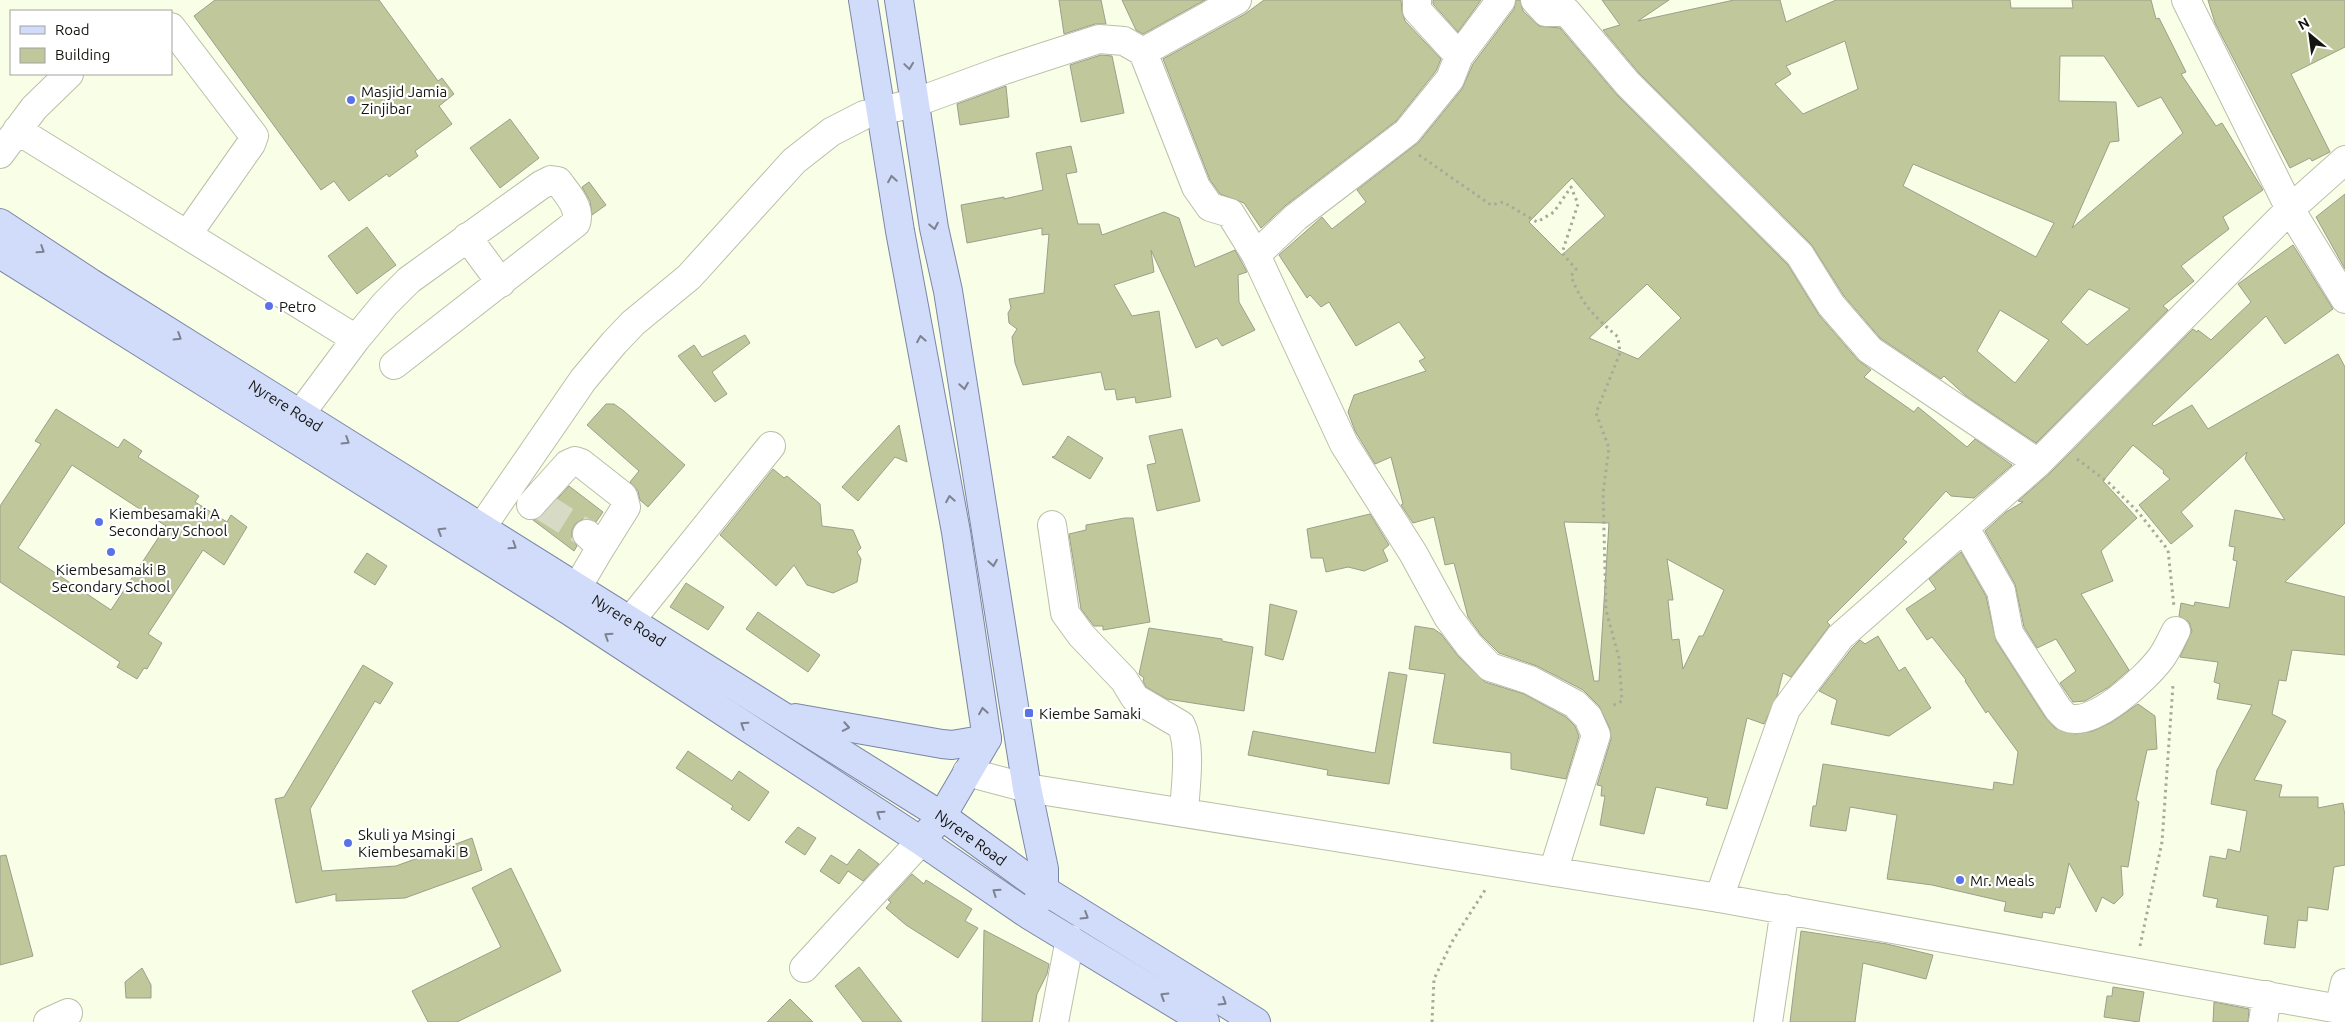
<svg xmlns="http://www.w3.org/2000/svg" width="2345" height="1022" font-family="Ubuntu,sans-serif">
	<rect width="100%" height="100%" fill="#f9fee7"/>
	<!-- building -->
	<path fill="#c0c89b" stroke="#9b9f8b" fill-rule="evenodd" d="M215,0H379L438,81L442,78L454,94L439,106L452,124L415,151L418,156L389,177L387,174L349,201L334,181L321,190L194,16Z
		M1059,0H1101L1106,24H1095L1064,34Z
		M1122,0H1205L1143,34L1136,30Z
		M1264,0H1401L1402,11L1405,21L1441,59L1436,71L1396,121L1286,205L1261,228L1244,203L1220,194L1210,180L1163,59L1245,14Z
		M1433,0H1481L1458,32L1433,4Z
		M1516,0H1520L1523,11L1539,26L1560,28L1617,95L1788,265L1819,315L1858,360L1871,370L1864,377L1914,412L1918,407L1967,447L1975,439L2012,465L1974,498L1951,496L1946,491L1903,539L1907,542L1827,622L1830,625L1791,677L1783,673L1777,696L1764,724L1747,718L1727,809L1706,805L1708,798L1656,787L1644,834L1600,825L1605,796H1601L1602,786L1597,785L1611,739L1610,729L1599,706L1583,690L1537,666L1499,653L1481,635L1468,617L1454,563L1445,565L1434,517L1413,523L1401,505L1403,504L1391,457L1375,464L1355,431L1348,412L1354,395L1426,371L1419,361L1425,358L1399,322L1356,346L1329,302L1321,307L1310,295L1307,298L1279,255L1322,217L1332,229L1366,202L1357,190L1419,142L1462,89L1473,64L1514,9ZM1572,178L1605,216L1562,255L1529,222ZM1647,284L1681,318L1638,359L1589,338ZM1564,522L1609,523L1599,681H1594ZM1667,559L1724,590L1703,636H1699L1683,669L1679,639L1672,640L1668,600H1673Z
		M1602,0H1669L1638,21L1734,0H1780L1786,22L1836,0H2010L2011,8H2073L2072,0H2151L2156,19L2159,18L2186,72L2181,74L2216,126L2222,123L2263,190L2223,217L2229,229L2181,266L2194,281L2163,306L2168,310L2036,443L1966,396L1944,376L1941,379L1880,338L1844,296L1811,244L1639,73L1603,30L1620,25ZM1845,41L1858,89L1803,114L1775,84L1791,74L1786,66ZM2060,56H2104L2138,107L2161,97L2183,133L2072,228L2110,142L2119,141L2116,102L2059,101ZM1913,164L2054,223L2036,257L1903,186ZM2089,289L2130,309L2087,345L2061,322ZM2000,310L2049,340L2015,383L1977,351Z
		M2208,0H2345V47L2291,74L2330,152L2312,161L2310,158L2290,168L2215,23Z
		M1101,55L1112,56L1124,113L1081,122L1070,65Z
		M1006,86L1009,117L960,125L957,104Z
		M510,119L539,158L500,188L470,148Z
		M1071,146L1077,172L1066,174L1078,224H1099L1102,235L1164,212L1179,218L1195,267L1235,250L1247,272L1238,275L1239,302L1255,330L1222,346L1217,338L1196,348L1151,250L1154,272L1114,285L1132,316L1159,311L1171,397L1136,403L1135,397L1117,400L1115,389L1105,390L1101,372L1023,385L1015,363L1012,337L1017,329L1009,323L1008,313L1011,308L1009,299L1044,293L1049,234L1042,235V228L967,243L961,205L1004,197V199L1043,190L1036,153Z
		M589,182L606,205L592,215L590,201L582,187Z
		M2345,194V269L2316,217Z
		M367,227L396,265L357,294L328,256Z
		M2293,245L2333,309L2285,344L2266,316L2152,424L2154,426L2192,405L2208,429L2338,354L2345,367V523L2285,582L2345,597V655L2292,650L2286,681L2279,680L2272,714L2286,721L2254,780L2282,785L2279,797H2318V808L2343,803L2345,816V865L2334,867L2328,910L2308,907L2307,921L2298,920L2295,948L2264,944L2268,916L2216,907L2218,899L2203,896L2210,856L2226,859L2228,849L2240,852L2247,811L2211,804L2217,770L2252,705L2217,699L2220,684L2214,682L2218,662L2180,657L2192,631L2189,622L2179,616L2181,603L2194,606L2195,602L2229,608L2237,561L2233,560L2235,547L2229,546L2235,510L2285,520L2245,459L2247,452L2181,512L2193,526L2171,544L2139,505L2170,479L2163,473L2164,471L2133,445L2103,481L2137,518L2101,551L2113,581L2081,594L2129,670L2109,687L2085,701L2073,702L2060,683L2076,671L2056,639L2037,648L2024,627L2015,584L1985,531L2006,512L2023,502L2018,501L2049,474L2193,329L2197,332L2198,330L2211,340L2251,302L2238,284Z
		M745,335L750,343L712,372L727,394L715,402L678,356L694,345L702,357Z
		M606,404H614L624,411L685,465L648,507L640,500L638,491L630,482L639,471L587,425Z
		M56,409L118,448L124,439L142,451L138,457L199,496L195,502L227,522L231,515L247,527L224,565L203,550L148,634L162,643L147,669L144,668L137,679L117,667L120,662L0,582V506L41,444L35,441ZM72,465L166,526L111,610L18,548Z
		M899,425L907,462L895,457L858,501L842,487Z
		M1182,429L1200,501L1157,511L1147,465L1156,463L1149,436Z
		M1068,436L1103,458L1090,479L1052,457L1055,456Z
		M773,469L784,478L787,476L820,504L822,526L853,530L861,548L857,552L861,559L857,582L833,593L807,585L794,565L776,586L720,535Z
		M569,486L603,512L596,522L583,519L575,524L572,530V538L577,546L574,551L533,520L543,515Z
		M1370,514L1389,545L1383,550L1388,561L1364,571L1348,567L1326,572L1323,558H1311L1307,529Z
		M1125,518H1133L1150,622L1103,630V626H1094L1081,609L1069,534L1086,530V525Z
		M1961,552L1986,596L1996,641L2045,717L2055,728L2075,734L2093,731L2112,722L2138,704L2155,716L2157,749L2147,750L2136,800L2139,802L2128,867L2121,866L2123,895L2114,904L2102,897L2096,912L2069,863L2060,908L2056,907L2054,914L2043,912L2042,918L2004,911L2006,902L1932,885L1887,879L1897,815L1850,807L1846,831L1810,826L1813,806H1816L1823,764L1993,790L1994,782L2013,785L2018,752L1988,711L1986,713L1965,681L1966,680L1932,637L1927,640L1906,609L1936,589L1929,579Z
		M367,553L387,566L375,585L354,572Z
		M686,583L724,607L708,630L670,607Z
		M1270,604L1297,611L1283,660L1265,655Z
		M758,612L820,655L808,672L746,629Z
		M1415,626L1434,629L1441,634L1458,656L1485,682L1524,694L1566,717L1575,726L1579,736L1566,779L1511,769V753L1433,743L1445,674L1409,669Z
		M1149,628L1222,639V641L1253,647L1244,711L1167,699L1146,687L1143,681L1144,678L1139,674Z
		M1878,636L1899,671L1905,667L1931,708L1889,736L1831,724L1837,700L1819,691L1852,648L1860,640L1865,644Z
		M363,665L393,683L380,704L375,701L310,809L322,871L396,866L472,838L482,870L405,898L336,901V894L296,903L275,799L284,797Z
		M1389,672L1407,675L1389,784L1327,775L1328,770L1248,755L1253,731L1375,753Z
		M688,751L732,781L739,771L769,792L749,821L731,809L733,806L676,768Z
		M798,827L816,838L805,855L785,842Z
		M859,849L879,864L863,881L848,871L839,884L820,871L831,855L847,865Z
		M6,855L33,956L0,965V856Z
		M511,868L561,971L457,1022H428L412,991L501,947L472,888Z
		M912,874L924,884L926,880L972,909L965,921L978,928L958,958L906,925L886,908L891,902L888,900Z
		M984,930L1049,964L1047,974L1037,994L1032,1022H982Z
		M1801,931L1887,944L1933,955L1926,979L1863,963L1855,1022H1790Z
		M859,967L902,1022H863L835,986Z
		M142,968L151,985V998H126L125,982Z
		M2113,987L2144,992L2139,1022L2104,1017L2107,996H2112Z
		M790,999L813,1022H767Z
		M2214,1002L2249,1009L2248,1022H2213Z"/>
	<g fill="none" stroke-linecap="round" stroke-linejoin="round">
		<!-- minor-tunnel -->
		<path stroke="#d7dbc6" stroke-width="28" stroke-dasharray="28 14" stroke-linecap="butt" d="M542,506L587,534"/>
		<defs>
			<path id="minor" d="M1417,0V10L1459,56
				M1501,0L1459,56L1450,79L1407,132L1296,217L1256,255L1344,444L1413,553L1448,617L1469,645L1490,667L1530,680L1575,704L1588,717L1596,735L1553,872
				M1535,0L1546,12H1567L1628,84L1800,255L1831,305L1870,350L2038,463
				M2186,0L2290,209L2345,299
				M171,27L254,136L251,144L187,235
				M1143,52L1196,187L1210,207L1230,213L1256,255
				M17,130L356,339L301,413
				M0,154L34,108L69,74
				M467,237L501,283
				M356,339L385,304L409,280L541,185L551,180L558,181C567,194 581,207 576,223L394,365
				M531,505L568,464L575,461L581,463L623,496L626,507L601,547
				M1052,525L1065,613L1081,635L1124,680L1135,698L1181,725C1192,747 1185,789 1184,813
				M1965,528L2001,591L2009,633L2058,709C2060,711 2063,715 2066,717C2092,730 2147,677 2161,658C2167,650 2171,640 2176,631
				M468,547L583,380L614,343L633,323L689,277L794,161L831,132L864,115L914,103L1004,70L1099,39L1124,41L1143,52L1237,0
				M565,608L601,547L587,534
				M630,621L771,446
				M967,772L1027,788L1719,898L2345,1010
				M1719,898L1786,709L1840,637L2038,463L2290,209L2345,160
				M804,968L921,841
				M2339,1009L2345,983
				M48,1022L68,1013
				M1054,1022L1070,939
				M1768,1022L1785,909
				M2263,1022L2267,995"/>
			<g id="major">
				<path d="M863,0L900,231L956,532L987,739L942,816L930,830"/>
				<path d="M899,0L934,228L948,291L1027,788L1044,869V890L1037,902"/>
				<path id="s1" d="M0,223L91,283L942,816L1044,890L1256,1022"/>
				<path d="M0,254L565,608L921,841L1029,915L1205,1022"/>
				<path d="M795,718L942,744L952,745L987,739"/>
			</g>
		</defs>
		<!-- minor casing -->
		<use href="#minor" stroke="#babfa9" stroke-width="30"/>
		<!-- major casing -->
		<use href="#major" stroke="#7b86a5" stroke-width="30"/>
		<!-- path -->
		<path stroke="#a7aa99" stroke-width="3" stroke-dasharray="2.5 4" stroke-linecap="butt" d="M1419,155L1491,205L1503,202L1537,222L1554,212L1571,187L1578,204L1562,253L1576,269L1571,276C1582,305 1595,317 1618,337L1620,353L1596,413L1609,448L1603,493L1606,610L1619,658L1622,701L1610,707
			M2077,459L2109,483L2139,513L2168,550L2174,607
			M2140,946L2162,842L2173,685
			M1432,1022L1434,979L1453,940L1487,887"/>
		<!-- minor -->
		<use href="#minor" stroke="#fff" stroke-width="28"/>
		<!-- major -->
		<use href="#major" stroke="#d1dbfa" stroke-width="28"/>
	</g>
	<!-- one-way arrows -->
	<defs><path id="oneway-chevron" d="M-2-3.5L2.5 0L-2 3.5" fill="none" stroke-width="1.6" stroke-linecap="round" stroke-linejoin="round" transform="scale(1.25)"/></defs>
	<g stroke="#7c8290">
		<use href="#oneway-chevron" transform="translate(909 66) rotate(82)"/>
		<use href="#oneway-chevron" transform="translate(892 179) rotate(-99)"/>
		<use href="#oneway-chevron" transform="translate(934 226) rotate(79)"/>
		<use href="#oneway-chevron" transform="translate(41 250) rotate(33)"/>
		<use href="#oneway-chevron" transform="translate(178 337) rotate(32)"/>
		<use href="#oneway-chevron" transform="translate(921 339) rotate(-100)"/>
		<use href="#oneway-chevron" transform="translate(964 386) rotate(81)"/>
		<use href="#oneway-chevron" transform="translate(346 441) rotate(32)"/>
		<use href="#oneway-chevron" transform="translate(950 499) rotate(-100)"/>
		<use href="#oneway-chevron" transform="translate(441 531) rotate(-148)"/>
		<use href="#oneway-chevron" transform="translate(513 546) rotate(33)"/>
		<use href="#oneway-chevron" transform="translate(993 563) rotate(81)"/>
		<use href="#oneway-chevron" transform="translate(608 636) rotate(-147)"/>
		<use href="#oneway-chevron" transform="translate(983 711) rotate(-99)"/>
		<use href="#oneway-chevron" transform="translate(744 725) rotate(-147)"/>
		<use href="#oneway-chevron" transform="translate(846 727) rotate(10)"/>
		<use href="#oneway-chevron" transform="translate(880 814) rotate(-147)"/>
		<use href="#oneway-chevron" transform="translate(996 892) rotate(-146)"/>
		<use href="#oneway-chevron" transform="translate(1085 916) rotate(32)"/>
		<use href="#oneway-chevron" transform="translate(1164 996) rotate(-148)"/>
		<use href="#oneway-chevron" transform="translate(1223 1002) rotate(32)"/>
	</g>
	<!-- markers -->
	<g fill="#5a72e8" stroke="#fff" stroke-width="2">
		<circle cx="351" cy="100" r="5"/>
		<circle cx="269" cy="306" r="5"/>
		<circle cx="99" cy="522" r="5"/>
		<circle cx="111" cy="552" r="5"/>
		<rect x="1024" y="708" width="10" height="10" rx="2.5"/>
		<circle cx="348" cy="843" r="5"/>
		<circle cx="1960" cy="880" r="5"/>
	</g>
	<g text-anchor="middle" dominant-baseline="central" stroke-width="4.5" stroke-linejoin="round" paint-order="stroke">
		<!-- poi labels -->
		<g font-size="15" fill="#14160e" stroke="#fff" text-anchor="start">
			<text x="361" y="91">Masjid Jamia<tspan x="361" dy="17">Zinjibar</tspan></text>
			<text x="279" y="306">Petro</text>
			<text x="109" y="513">Kiembesamaki A<tspan x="109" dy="17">Secondary School</tspan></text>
			<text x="111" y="569" text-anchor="middle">Kiembesamaki B<tspan x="111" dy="17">Secondary School</tspan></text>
			<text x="1039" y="713">Kiembe Samaki</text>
			<text x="358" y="834">Skuli ya Msingi<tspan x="358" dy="17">Kiembesamaki B</tspan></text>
			<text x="1970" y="880">Mr. Meals</text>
		</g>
		<!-- street labels -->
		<g font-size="15" fill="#14160e" stroke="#fff">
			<text stroke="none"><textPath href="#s1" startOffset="339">Nyrere Road</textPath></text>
			<text stroke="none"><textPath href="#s1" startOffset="744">Nyrere Road</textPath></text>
			<text stroke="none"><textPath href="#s1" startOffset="1149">Nyrere Road</textPath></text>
		</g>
	</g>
	<!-- legend -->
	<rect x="10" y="10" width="162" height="65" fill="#ffffff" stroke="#a1a29f"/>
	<rect x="20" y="26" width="25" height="8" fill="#d1dbfa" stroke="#a1a29f"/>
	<text x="55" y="35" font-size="15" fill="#14160e">Road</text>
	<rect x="20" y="48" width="25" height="15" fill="#c0c89b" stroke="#a1a29f"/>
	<text x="55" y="60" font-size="15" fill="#14160e">Building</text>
	<!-- north arrow -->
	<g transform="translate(2310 35) rotate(331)" stroke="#ffffff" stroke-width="4" paint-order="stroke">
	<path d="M0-4L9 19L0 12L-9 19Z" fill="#14160e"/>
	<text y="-8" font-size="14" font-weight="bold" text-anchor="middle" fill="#14160e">N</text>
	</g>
</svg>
